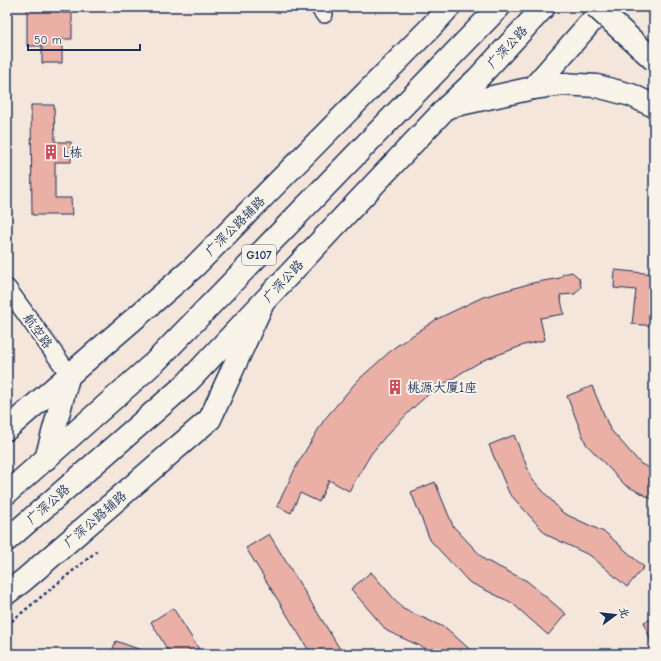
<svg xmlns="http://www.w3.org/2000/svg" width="661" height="661" font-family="'Comic Neue','LXGW WenKai TC',sans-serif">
	<rect width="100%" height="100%" fill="#f4e6db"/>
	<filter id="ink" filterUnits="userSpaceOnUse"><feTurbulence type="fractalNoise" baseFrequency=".025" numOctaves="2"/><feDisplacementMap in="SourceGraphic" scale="8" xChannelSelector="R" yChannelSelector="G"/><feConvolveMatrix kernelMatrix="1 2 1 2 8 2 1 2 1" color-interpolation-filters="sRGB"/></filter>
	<g filter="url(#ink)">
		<!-- building -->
		<path fill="#eab0a5" stroke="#1b2f5e" d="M27,7H62V13H72V39H62V63H42V46H27Z
			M31,105H54L55,142H71V162H55V198H71L72,215H32Z
			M615,270L654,274V326L632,324L636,290L614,288Z
			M572,272L579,278L581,287L575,294L560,295L564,314L540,318L545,340L524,345L484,360L466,370L430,393L414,407L384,438L371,454L349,491L329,480L319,502L300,493L291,513L277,506L298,463L324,420L357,381L395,347L437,319L483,297L532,283L560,278L563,274Z
			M592,386L610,429L641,464L654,470V500L625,485L586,444L567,396Z
			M514,435L532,479L563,513L606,533L644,567L627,587L591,556L547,535L509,493L489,445Z
			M435,482L453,526L485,560L527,581L566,614L548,635L512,603L469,582L430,540L411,492Z
			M269,534L343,654H311L246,548Z
			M371,572L403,609L446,628L475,654H435L431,651L387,631L351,589Z
			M173,608L202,654H170L151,622Z
			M654,618V651L644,622Z
			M116,641L141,650L140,654H111Z"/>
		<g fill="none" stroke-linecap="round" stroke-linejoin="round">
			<defs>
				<path id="street" d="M319,7L324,14
					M7,288L69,374"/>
				<path id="primary" d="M533,88L562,84L597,86L631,95L654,106
					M533,88L604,7
					M7,429L194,267L429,29L449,7
					M7,593L24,580L210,419L262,305"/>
				<path id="highway" d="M447,107L533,88
					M46,459L69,374
					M7,493L156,361L499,7
					M7,540L186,384L447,107L478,78L544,7"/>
			</defs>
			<!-- street casing -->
			<use href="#street" stroke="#1b2f5e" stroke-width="20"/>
			<!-- primary casing -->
			<use href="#primary" stroke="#1b2f5e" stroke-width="25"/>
			<!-- highway casing -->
			<use href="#highway" stroke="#1b2f5e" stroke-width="25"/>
			<!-- path -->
			<path stroke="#1b2f5e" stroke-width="2.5" stroke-dasharray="3 3" stroke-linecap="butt" d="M7,54C13,64 11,72 7,82
				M7,625L97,551"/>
			<!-- street -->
			<use href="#street" stroke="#f7f3e8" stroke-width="17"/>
			<!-- primary -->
			<use href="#primary" stroke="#f7f3e8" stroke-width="22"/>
			<!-- highway -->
			<use href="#highway" stroke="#f7f3e8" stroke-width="22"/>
			<defs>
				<path id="primary-bridge" d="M596,7L654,60"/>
			</defs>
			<!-- primary-bridge casing -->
			<use href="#primary-bridge" stroke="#1b2f5e" stroke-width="25" stroke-linecap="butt"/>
			<!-- primary-bridge -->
			<use href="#primary-bridge" stroke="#f7f3e8" stroke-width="22"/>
		</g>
	</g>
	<!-- icons -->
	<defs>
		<symbol id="building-bare" viewBox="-9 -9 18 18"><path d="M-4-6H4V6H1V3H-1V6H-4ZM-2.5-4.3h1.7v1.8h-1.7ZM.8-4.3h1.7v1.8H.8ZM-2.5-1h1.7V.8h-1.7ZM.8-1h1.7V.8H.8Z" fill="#d1495b" stroke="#f7f3e8" stroke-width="2.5" paint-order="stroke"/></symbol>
	</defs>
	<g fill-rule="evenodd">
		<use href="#building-bare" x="40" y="141" width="22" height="22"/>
		<use href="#building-bare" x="384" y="376" width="22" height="22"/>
	</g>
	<g text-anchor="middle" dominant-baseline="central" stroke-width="4" stroke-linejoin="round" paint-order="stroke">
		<!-- shield labels -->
		<rect fill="#f7f3e8" stroke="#5d6a87" stroke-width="1" x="242" y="245" width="34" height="20" rx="3"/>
		<g font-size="12" font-weight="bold" fill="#1b2f5e">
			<text x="259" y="255">G107</text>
		</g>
		<!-- street labels -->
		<g font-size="13" fill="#1b2f5e" stroke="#f7f3e8">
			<text transform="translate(507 47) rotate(-47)">广深公路</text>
			<text transform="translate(235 226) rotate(-45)">广深公路辅路</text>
			<text transform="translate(283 281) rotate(-47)">广深公路</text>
			<text transform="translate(38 331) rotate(54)">航空路</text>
			<text transform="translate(48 504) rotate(-41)">广深公路</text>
			<text transform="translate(95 519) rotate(-41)">广深公路辅路</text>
		</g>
		<!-- poi labels -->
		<g font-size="13" fill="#1b2f5e" stroke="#f7f3e8" text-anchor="start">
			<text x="63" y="152">L栋</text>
			<text x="407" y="387">桃源大厦1座</text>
		</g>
	</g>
	<!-- margin -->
	<rect width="661" height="661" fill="none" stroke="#f7f3e8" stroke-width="24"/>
	<rect x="12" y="12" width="637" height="637" fill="none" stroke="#1b2f5e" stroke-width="1.5" filter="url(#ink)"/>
	<!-- north arrow -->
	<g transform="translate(615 615) rotate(75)" stroke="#f7f3e8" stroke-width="3" paint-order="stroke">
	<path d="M0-3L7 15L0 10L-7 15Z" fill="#1b2f5e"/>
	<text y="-6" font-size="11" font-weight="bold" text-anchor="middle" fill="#1b2f5e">北</text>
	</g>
	<!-- scale -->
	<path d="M28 44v6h112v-6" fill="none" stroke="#1b2f5e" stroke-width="2"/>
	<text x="34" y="44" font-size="12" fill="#1b2f5e" stroke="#f7f3e8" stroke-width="3" paint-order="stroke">50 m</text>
</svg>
